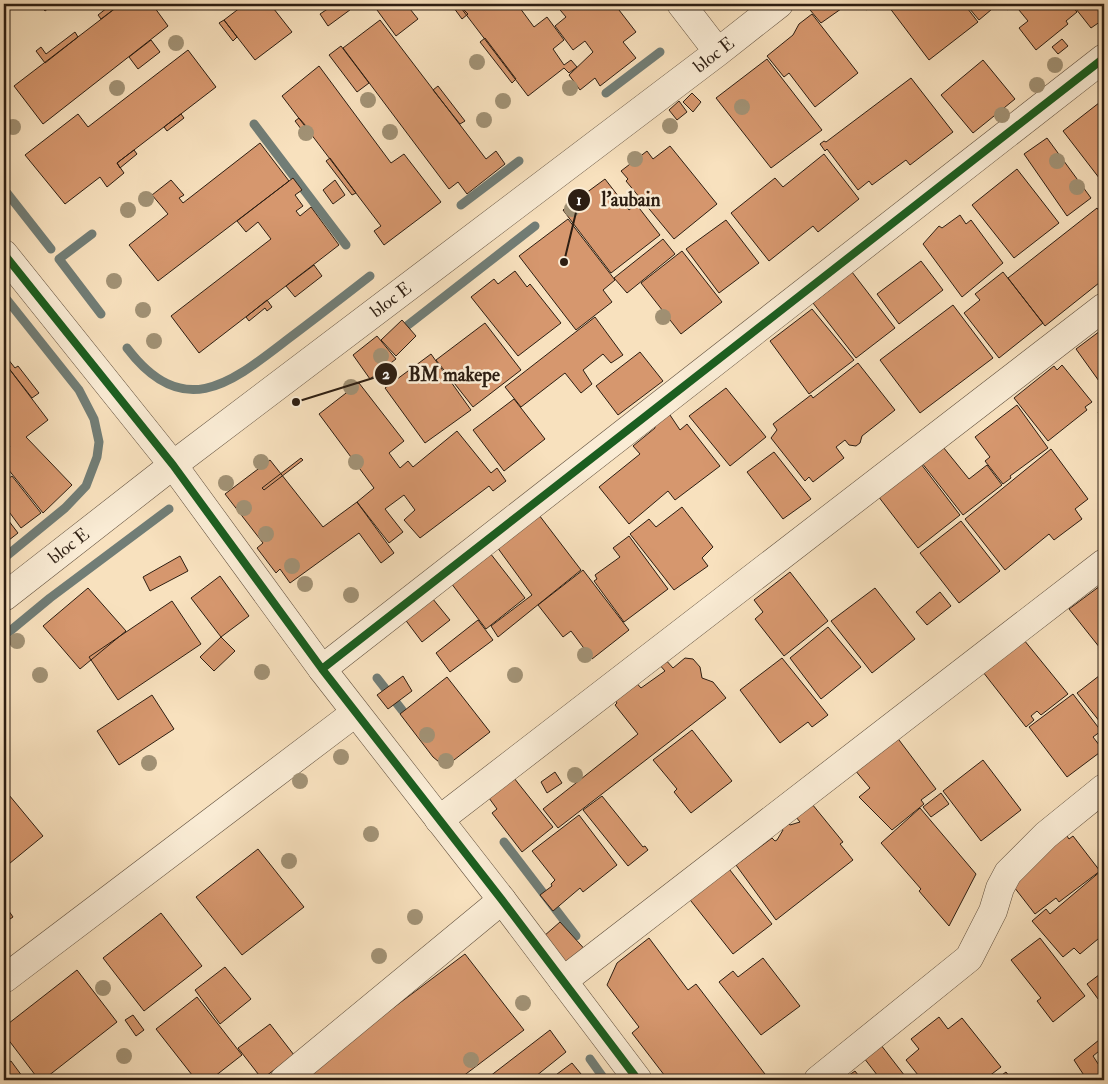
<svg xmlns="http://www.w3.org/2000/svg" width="1108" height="1084" font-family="'IM FELL Double Pica',serif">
	<rect width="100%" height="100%" fill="#f8e1be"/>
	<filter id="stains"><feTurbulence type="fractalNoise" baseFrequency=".004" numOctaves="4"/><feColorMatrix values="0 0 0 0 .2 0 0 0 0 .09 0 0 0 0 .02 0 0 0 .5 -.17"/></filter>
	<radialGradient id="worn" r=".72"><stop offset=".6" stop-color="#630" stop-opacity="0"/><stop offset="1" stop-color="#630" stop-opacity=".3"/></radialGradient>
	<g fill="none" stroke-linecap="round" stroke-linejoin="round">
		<!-- stream -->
		<path stroke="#717d76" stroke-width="9" d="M606,93L660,52
			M254,124L346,245
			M7,193L51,249
			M461,205L519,161
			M92,234L59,259L101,314
			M4,296L79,390L94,419L99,442L97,457L86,486L65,508L4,558
			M408,325L535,226
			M127,348C184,423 232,382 288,339C316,318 343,297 370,276
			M4,636L50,598L169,509
			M377,678L402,710
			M504,842L576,936
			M590,1059L605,1080"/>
	</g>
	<!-- building -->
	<path fill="#d6976e" stroke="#2d1e12" d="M39,4H54L45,11Z
		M112,4L118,6L101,19L98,15Z
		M121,4H152L168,26L43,124L14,86Z
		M245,4H270L292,32L255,60L224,20Z
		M335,4H358L328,26L320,14Z
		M385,4H406L418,19L396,36L377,10Z
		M451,4H458L468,14L462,19Z
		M458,4H517L534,27L547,17L564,40L553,49L564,65L571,60L577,67L569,73L564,68L528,96Z
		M555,4H627L619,10L636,32L623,42L636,58L600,86L595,78L580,90L569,75L593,52L585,41L573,50L555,26L566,17Z
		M805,4H848L821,23Z
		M861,4H874L866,10Z
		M893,4H964L978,22L929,60L889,7Z
		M974,4H998L979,20L969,8Z
		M1004,4H1070L1077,12L1066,21L1068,24L1036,50L1019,28L1028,21L1014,4L1007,10Z
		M1072,4H1104L1098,11L1104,19L1091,28Z
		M812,14L858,73L815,107L789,73L784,77L767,56L793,35L799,24Z
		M224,20L237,37L233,41L219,23Z
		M380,20L486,159L496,151L505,164L467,194L458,182L449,189L343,48Z
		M75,32L78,37L45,63L36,51L41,47L46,54Z
		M485,38L516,79L512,83L480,42Z
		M1062,39L1068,46L1058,54L1052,47Z
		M151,40L160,52L138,69L129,57Z
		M341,46L369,83L357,92L329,55Z
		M188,50L216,87L117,163L124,173L107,187L100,177L65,204L25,155L78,114L88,127Z
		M767,59L822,130L771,168L716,98Z
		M983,60L1015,99L973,133L941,95Z
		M319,66L391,163L404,154L441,202L384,245L374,231L381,226L282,96Z
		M911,78L953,132L910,165L906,160L872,185L869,181L858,190L827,149L825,151L820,144L824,141L826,142Z
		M438,86L465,121L460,124L433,90Z
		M692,93L701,102L693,112L683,102Z
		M1104,99V182L1103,183L1063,131Z
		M679,101L687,112L677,120L669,110Z
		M181,114L184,118L167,131L164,127Z
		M299,118L313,134L308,138L295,121Z
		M1047,138L1091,198L1067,216L1024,154Z
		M260,143L289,181L158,281L129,245L168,214L152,195L171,180L184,195L179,198L183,203Z
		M670,146L717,204L674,239L626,181L628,179L621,171L647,151L653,159Z
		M134,150L137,154L120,168L117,163Z
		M824,154L859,199L818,232L813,226L769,261L731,213L775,178L783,187Z
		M330,158L356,193L352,195L326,161Z
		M1017,169L1059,223L1014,258L972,205Z
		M293,178L302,190L295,195L303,206L296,211L300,216L311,207L339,245L199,353L171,316L271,239L258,222L246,232L237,221Z
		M605,179L629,210L636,204L660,235L611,273L563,210Z
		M335,180L345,195L333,204L323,190Z
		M1097,208L1104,218V279L1045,326L1008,278Z
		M960,215L966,224L971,220L1003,263L962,297L923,244L939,226L942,228Z
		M568,219L615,280L603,290L612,302L576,330L519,256Z
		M726,220L759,263L719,293L686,249Z
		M663,239L675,254L627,293L614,278Z
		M682,251L722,302L681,334L641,283Z
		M921,261L943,290L899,324L877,294Z
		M314,265L322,276L295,297L286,286Z
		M515,271L527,287L530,284L561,323L518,356L471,297L494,279L498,284Z
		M852,272L895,328L856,358L813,303Z
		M1003,272L1043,323L999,358L964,313L980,300L975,294Z
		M267,300L272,307L267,311L265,308L249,321L246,317Z
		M953,305L993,358L920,413L880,360Z
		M812,309L854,360L809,394L770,341Z
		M595,317L623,355L611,363L603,354L583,370L592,384L581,393L565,373L521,407L505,387Z
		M402,320L416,336L396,356L381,340Z
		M485,323L521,370L473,407L436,360Z
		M1104,328V388L1076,349Z
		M377,336L396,359L370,379L353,355Z
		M640,352L663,381L618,415L596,386Z
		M4,354L15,368L18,366L39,393L32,398L4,362Z
		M431,354L471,410L425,443L385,388Z
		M4,362L48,420L26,437L72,485L43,513L4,464V452L10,447L4,439Z
		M858,363L895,410L862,436L860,443L856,446L849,445L845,440L836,447L844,458L813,482L809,477L805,481L771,438L777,430L773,424L811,395L813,398Z
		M1062,365L1092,402L1085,407L1087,410L1048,441L1014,398L1054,366L1057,370Z
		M359,383L404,441L389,453L400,468L408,461L413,467L457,431L491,473L497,468L506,481L493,491L489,486L420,538L404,520L415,510L404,495L385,509L403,532L389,543L357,502L374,488L319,414Z
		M726,388L766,437L730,466L689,416Z
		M514,399L545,439L504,471L473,430Z
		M1017,405L1048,448L1010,476L1011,478L1003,484L985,461L990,457L975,437Z
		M1104,407V420L1098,412Z
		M665,414L670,415L680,430L687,424L720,466L675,500L668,491L629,524L599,487L640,454L633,446L655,428L654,421Z
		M939,442L969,479L987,465L1002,485L963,515L918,458Z
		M1051,449L1088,499L1075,509L1082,519L1054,540L1049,534L1005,570L965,519Z
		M774,452L811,499L783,519L747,472Z
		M301,458L303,460L264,490L262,488Z
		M270,460L323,527L357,502L394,553L381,563L359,533L290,583L280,569L276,573L257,548L263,543L225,494Z
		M921,464L960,515L918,548L878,496Z
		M12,476L41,513L21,528L4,505V482Z
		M682,507L713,547L702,558L708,566L674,590L630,534L649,519L656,527Z
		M539,515L581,570L498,637L491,626L532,595L497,547Z
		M5,516L18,533L4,544V516Z
		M961,521L1000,571L959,603L920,553Z
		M629,536L668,589L624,622L594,581L597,579L595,575L620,557L613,548Z
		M490,553L525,598L486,629L451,583Z
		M180,556L188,571L150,591L143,577Z
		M583,570L629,630L592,659L571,631L563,637L538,605Z
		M790,572L828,621L784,656L755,619L763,612L754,600Z
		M220,576L249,616L221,637L191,598Z
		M1104,583V653L1069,609Z
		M88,588L126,631L80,669L43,626Z
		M875,588L915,639L872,673L831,621Z
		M940,592L951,606L927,625L916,612Z
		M428,593L450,620L422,642L401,614Z
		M172,601L201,644L118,700L89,657Z
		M478,620L493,640L450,672L436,653Z
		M828,627L861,667L821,699L790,658Z
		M221,637L235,651L214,671L200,657Z
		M1024,640L1068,694L1041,715L1037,711L1031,716L1034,720L1026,727L983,672Z
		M664,658L673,668L685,658L693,659L700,667L702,678L713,682L726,698L558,828L543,809L638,734L615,705L617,703L611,694L632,678L641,688L665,671L658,663Z
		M782,658L828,715L812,727L808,722L780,743L740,690Z
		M1104,672V727L1077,693Z
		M403,676L412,691L388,709L377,695Z
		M447,677L490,732L445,767L433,757L400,714Z
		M1073,694L1101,731L1093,737L1103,750L1067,777L1029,727Z
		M152,695L174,729L119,765L97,731Z
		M692,730L732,781L691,813L674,792L677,789L653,760Z
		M896,736L936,789L921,800L924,804L892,830L859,797L870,788L854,769Z
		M983,760L1021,810L981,841L943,791Z
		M555,772L562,783L547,793L541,782Z
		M514,778L553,827L522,852L492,813L497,809L489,798Z
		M941,793L949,804L931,817L923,807Z
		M9,795L43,836L4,868V798Z
		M602,796L643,847L645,846L648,850L628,866L583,810Z
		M812,804L843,842L840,844L853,860L776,920L736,865L772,838L775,841L777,840L783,830L777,823L783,817L790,825L800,822L796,817Z
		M920,808L976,874L949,926L919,891L921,889L881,843Z
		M579,815L617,865L583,892L580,888L553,911L540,895L552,886L551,884L555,880L532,851Z
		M1065,833L1069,839L1073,836L1100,871L1059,902L1056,898L1035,914L1007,878Z
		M258,849L304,907L242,955L196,897Z
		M726,865L772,924L733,954L687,896Z
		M1102,870L1104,873V934L1080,954L1074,948L1063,957L1032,921L1046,909L1050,914Z
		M4,904L13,917L4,923Z
		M161,913L202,966L144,1011L103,958Z
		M560,922L589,954L564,975L536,943Z
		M649,938L688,990L696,984L768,1078L764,1080H668L632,1033L639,1027L607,985L617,963Z
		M1040,938L1085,996L1053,1022L1037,1001L1041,998L1011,960Z
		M465,954L524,1030L458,1080H297Z
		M763,958L800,1006L761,1035L719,982L733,971L738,977Z
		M225,967L251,999L220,1024L195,990Z
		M77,970L117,1022L43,1080H39L4,1034V1027Z
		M1104,971V1007L1087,984Z
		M197,997L242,1055L210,1080H196L156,1029Z
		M133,1015L144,1030L136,1036L125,1020Z
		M939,1017L948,1029L962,1018L1001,1067L984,1080H922L906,1060L919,1049L911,1039Z
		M270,1024L294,1055L262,1079L238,1048Z
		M550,1030L566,1052L536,1076L539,1080H485Z
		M874,1036L908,1080H881L857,1049Z
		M1099,1040L1104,1047L1093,1056L1104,1073L1096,1080H1087L1074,1060Z
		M4,1055L9,1062L11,1061L25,1080H4Z
		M572,1063L586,1080H549Z
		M855,1071L862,1080H842Z
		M1006,1072L1012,1080H995Z"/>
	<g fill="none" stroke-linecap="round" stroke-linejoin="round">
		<defs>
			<path id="minor" d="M681,4L718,52
				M4,597L173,465L718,52L779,4
				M322,669L1104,58
				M439,820L1104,307
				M4,979L355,713
				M563,981L1104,563
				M284,1080L502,900
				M818,1080L969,958L993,911L1000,888L1008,873L1046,835L1104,788"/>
			<path id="tertiary" d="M4,254L173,465L322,669L502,900L638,1080"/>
		</defs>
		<!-- minor casing -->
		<use href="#minor" stroke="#604f3d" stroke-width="29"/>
		<!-- tertiary casing -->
		<use href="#tertiary" stroke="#604f3d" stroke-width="29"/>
		<!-- minor -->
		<use href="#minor" stroke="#faecd5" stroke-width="28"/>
		<!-- tertiary -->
		<use href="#tertiary" stroke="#faecd5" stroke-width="28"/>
		<defs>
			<path id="cycleway" d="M4,254L173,465L322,669L502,900L638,1080
				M322,669L1104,58"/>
		</defs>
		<!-- cycleway casing -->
		<use href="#cycleway" stroke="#faecd5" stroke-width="11"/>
		<!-- cycleway -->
		<use href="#cycleway" stroke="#1b5e20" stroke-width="8"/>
	</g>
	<!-- trees -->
	<g fill="#a19174">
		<circle cx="176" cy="43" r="8"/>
		<circle cx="477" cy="62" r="8"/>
		<circle cx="1055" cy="65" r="8"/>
		<circle cx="1037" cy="85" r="8"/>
		<circle cx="117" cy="88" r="8"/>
		<circle cx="570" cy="88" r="8"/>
		<circle cx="368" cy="100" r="8"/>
		<circle cx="503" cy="101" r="8"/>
		<circle cx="742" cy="107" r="8"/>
		<circle cx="1002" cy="115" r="8"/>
		<circle cx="484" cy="120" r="8"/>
		<circle cx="670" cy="126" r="8"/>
		<circle cx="13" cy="127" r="8"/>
		<circle cx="390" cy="132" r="8"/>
		<circle cx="306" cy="133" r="8"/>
		<circle cx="635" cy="159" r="8"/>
		<circle cx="1057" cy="161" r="8"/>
		<circle cx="1077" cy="187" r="8"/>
		<circle cx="146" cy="199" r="8"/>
		<circle cx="572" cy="209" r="8"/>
		<circle cx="128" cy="210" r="8"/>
		<circle cx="114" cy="281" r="8"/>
		<circle cx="143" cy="310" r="8"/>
		<circle cx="663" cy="317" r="8"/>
		<circle cx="154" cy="341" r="8"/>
		<circle cx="381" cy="356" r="8"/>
		<circle cx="351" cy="387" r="8"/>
		<circle cx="261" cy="462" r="8"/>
		<circle cx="356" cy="462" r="8"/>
		<circle cx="226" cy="483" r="8"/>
		<circle cx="244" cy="508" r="8"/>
		<circle cx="266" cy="534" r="8"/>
		<circle cx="292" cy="566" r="8"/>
		<circle cx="305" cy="584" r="8"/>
		<circle cx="351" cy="595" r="8"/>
		<circle cx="17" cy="641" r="8"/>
		<circle cx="585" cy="655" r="8"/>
		<circle cx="262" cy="672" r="8"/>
		<circle cx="40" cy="675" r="8"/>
		<circle cx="515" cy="675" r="8"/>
		<circle cx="427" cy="735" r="8"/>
		<circle cx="341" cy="757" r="8"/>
		<circle cx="446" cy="761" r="8"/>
		<circle cx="149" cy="763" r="8"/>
		<circle cx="575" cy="775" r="8"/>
		<circle cx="300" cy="781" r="8"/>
		<circle cx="371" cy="834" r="8"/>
		<circle cx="289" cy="861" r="8"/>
		<circle cx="415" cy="917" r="8"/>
		<circle cx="379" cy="956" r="8"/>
		<circle cx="103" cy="988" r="8"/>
		<circle cx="523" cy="1003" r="8"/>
		<circle cx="124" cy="1056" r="8"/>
		<circle cx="471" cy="1060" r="8"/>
	</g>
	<g text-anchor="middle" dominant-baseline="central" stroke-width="5" stroke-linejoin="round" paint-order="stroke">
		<!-- street labels -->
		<g font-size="18" fill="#2d1e12" stroke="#faecd5">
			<text transform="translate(714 55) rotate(-38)">bloc E</text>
			<text transform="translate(391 300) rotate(-37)">bloc E</text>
			<text transform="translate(69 546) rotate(-38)">bloc E</text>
		</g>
	</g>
	<!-- callouts -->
	<path fill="none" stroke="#2d1e12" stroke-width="2" d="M564 262L579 200M296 402L386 374"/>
	<g fill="#2d1e12" stroke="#faecd5" stroke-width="2">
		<circle cx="564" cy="262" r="5"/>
		<circle cx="296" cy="402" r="5"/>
		<circle cx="579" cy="200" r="12"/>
		<circle cx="386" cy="374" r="12"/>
	</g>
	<g font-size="15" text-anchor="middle" font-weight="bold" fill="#fff">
		<text x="579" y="205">1</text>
		<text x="386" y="379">2</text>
	</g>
	<g font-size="19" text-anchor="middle" font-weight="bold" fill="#2d1e12" stroke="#faecd5" stroke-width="5" stroke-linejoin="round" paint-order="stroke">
		<text x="631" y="206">l'aubain</text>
		<text x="454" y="381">BM makepe</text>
	</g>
	<!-- margin -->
	<rect width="1108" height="1084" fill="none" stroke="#f8e1be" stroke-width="20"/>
	<rect x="5" y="5" width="1098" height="1074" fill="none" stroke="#2d1e12" stroke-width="2.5"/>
	<rect x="10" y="10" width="1088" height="1064" fill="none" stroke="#2d1e12"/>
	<rect width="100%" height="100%" filter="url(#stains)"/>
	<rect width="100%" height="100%" fill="url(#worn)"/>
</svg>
